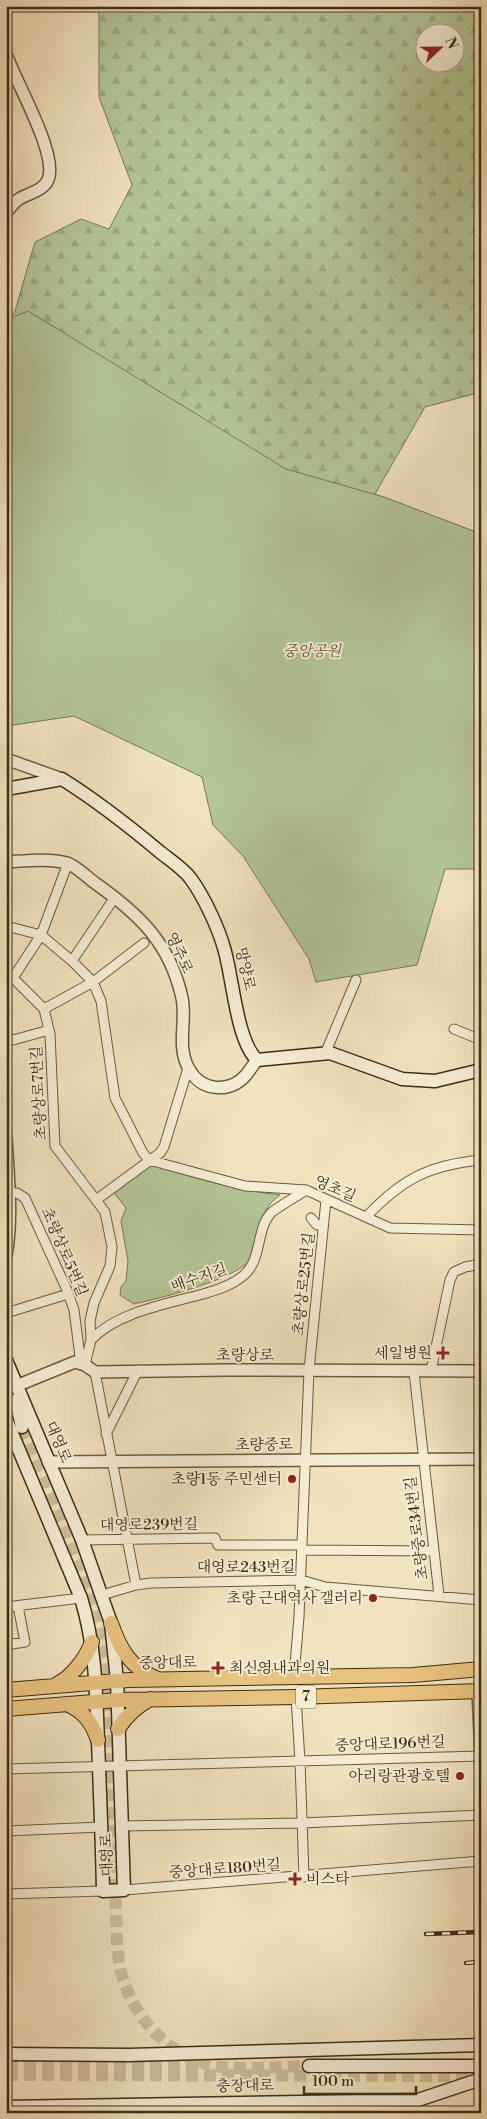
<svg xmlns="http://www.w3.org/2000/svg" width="487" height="2119" font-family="'Libre Bodoni','Noto Serif KR',serif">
	<defs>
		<pattern id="forest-firs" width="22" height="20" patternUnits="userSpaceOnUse" patternTransform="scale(1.25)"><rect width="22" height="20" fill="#b3c596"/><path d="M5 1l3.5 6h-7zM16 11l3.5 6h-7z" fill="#9ba980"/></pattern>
	</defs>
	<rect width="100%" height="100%" fill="#f1e3be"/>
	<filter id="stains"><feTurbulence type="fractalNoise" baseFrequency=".004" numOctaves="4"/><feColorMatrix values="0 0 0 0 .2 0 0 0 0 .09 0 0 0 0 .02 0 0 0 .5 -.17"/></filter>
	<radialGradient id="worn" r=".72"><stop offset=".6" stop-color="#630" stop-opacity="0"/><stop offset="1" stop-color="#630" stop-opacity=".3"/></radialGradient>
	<!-- forest -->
	<path fill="url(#forest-firs)" stroke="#7a7855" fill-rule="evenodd" d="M99,6H481V392L425,407L375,494L481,534L90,713L6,726V328L15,311L35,242L81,219L109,229L132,185L99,97ZM424,32H454V62H424Z"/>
	<!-- park -->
	<path fill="#b3c596" stroke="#7a7855" d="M28,311L286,469L384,497L481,534V869H445L417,965L316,982L309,959L243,856L213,825L202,777L74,716L6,726V320Z
		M148,1163C191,1177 234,1190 280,1195C264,1206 260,1222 256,1241C255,1245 255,1252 253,1256C241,1279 160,1298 134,1304L120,1295L121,1287L126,1281L128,1261L121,1221L126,1208L114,1193Z"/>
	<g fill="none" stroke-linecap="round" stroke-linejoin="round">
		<!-- secondary-tunnel -->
		<path stroke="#cebe9c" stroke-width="12" stroke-dasharray="12 6" stroke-linecap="butt" d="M22,1427L96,1607L104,1641L108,1669L117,1941C118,1954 119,1967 123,1979C137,2024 177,2063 224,2067C252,2070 281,2066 309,2066
			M6,2064H198
			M6,2075L481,2076"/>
		<defs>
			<path id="minor" d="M6,926L41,935L72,961L93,982L101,1001L115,1098L143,1153L149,1160L245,1186L306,1190L390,1228L481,1230
				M72,961L115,897
				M6,975L13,978L44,1009
				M13,978L41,935L68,863
				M44,1009L50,1034L55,1146L105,1212L112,1247L110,1266L94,1303L90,1321L91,1340L85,1365
				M44,1009L93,982L144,943
				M454,1029L481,1040
				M6,1042L49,1030
				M325,1054L356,980
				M10,1193H17L25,1198L67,1290L74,1310L81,1364
				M96,1200L160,1153L164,1147L188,1068
				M366,1217C402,1179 429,1165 481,1160
				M311,1218L317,1225
				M6,1313L68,1294
				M91,1340C117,1312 167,1304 203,1294C217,1290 233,1285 244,1275C262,1260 256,1229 271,1213C276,1208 299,1195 306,1190
				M431,1371L450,1280L454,1272L465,1267L481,1264
				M95,1372L136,1585
				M414,1372L439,1595
				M106,1434L138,1370
				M82,1540L215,1538L218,1545H302
				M302,1550L433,1551
				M102,1595L136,1585L151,1583L301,1580L325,1587L481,1600
				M6,1607L81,1598
				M6,1645L25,1642L18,1606
				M294,1676L299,1617L309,1370L326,1200
				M296,1697L300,1761L304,1877
				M6,1769L481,1756
				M122,1826L302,1823L481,1815
				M6,1831L101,1827
				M124,1890L481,1861
				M6,1894L103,1891"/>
			<path id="tertiary" d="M6,54C15,81 59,155 48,180C43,191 29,193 19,199C14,202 10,208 6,213
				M6,759L62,779
				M6,862C25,861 48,858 67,863C76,866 87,877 95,883C139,914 170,943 182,998C187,1020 176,1047 189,1069C201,1091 229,1094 246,1075C250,1070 253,1065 257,1060
				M6,1136C8,1176 13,1216 6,1256
				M16,1386L75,1362L85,1365L95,1372L225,1370L481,1371
				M48,1462L481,1459
				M478,1691L481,1753"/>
			<path id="secondary" d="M6,789L62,779C97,801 129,826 160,852C170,860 184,869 191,879C204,897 218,927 224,948C233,977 236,1040 257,1060L330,1053L402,1079L435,1081L481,1070
				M6,1360L82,1540L111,1623L117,1680L124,1890L103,1891C102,1842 100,1792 98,1742C96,1691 96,1648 81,1598L6,1419
				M16,1400L22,1427
				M6,2054L129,2055L481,2045
				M309,2066H481
				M6,2107L418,2100L481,2079"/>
			<path id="primary" d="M111,1623C120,1649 130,1668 158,1679
				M57,1684C72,1677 86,1658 92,1642
				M6,1690L129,1680L413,1675L481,1669
				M69,1705C85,1713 92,1723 98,1740
				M6,1709L118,1700L296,1697L481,1691
				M118,1729C126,1716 136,1707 150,1699"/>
		</defs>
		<!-- minor casing -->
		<use href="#minor" stroke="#6c5a3e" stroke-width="11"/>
		<!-- tertiary casing -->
		<use href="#tertiary" stroke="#6c5a3e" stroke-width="14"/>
		<!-- secondary casing -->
		<use href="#secondary" stroke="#402c14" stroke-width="15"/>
		<!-- primary casing -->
		<use href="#primary" stroke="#402c14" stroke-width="16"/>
		<!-- minor -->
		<use href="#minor" stroke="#f6edd5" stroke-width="9"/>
		<!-- tertiary -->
		<use href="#tertiary" stroke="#f6edd5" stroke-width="11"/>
		<!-- secondary -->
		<use href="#secondary" stroke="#f6edd5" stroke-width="12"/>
		<!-- primary -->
		<use href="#primary" stroke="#e8c27f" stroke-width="14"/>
		<defs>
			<path id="rail" d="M426,1934L481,1932
				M466,1963L481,1962"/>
		</defs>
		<!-- rail casing -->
		<use href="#rail" stroke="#402c14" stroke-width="4.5"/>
		<!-- rail -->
		<use href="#rail" stroke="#f6edd5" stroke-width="2.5" stroke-dasharray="8" stroke-linecap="butt"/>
	</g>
	<!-- markers -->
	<g fill="#8f2418" stroke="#f6edd5" stroke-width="2">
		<path d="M440.5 1345.5h5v5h5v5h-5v5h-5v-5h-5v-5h5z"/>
		<circle cx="292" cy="1479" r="5"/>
		<circle cx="373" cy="1598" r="5"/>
		<path d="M215.5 1660.5h5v5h5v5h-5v5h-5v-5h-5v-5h5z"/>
		<circle cx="460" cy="1776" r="5"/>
		<path d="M292.5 1871.5h5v5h5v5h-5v5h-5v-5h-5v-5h5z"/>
	</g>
	<g text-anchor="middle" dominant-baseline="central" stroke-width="4" stroke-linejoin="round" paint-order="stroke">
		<!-- shield labels -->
		<rect fill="#f6edd5" stroke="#77664e" stroke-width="1" x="296" y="1685.5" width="20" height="23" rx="4"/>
		<g font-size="14" font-weight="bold" fill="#402c14">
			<text x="306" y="1697">7</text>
		</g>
		<!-- park labels -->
		<g font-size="15" font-style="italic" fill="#5d5234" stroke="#f6edd5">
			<text x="312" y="651">중앙공원</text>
		</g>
		<!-- street labels -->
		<g font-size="15" fill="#402c14" stroke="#f6edd5">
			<text transform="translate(179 953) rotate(65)">영주로</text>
			<text transform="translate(245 969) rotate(77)">망양로</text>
			<text transform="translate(39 1093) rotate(-93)">초량상로7번길</text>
			<text transform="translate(335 1189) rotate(23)">영초길</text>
			<text transform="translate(64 1252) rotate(67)">초량상로5번길</text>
			<text transform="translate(199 1278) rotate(-19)">배수지길</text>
			<text transform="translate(304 1284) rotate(-84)">초량상로25번길</text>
			<text x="245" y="1355">초량상로</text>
			<text transform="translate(58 1442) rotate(67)">대영로</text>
			<text transform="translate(264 1445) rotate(-1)">초량중로</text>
			<text transform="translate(149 1525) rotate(-1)">대영로239번길</text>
			<text transform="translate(417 1528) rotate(-97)">초량중로34번길</text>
			<text x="246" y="1567">대영로243번길</text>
			<text transform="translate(168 1663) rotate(-1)">중앙대로</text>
			<text transform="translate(390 1744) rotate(-2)">중앙대로196번길</text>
			<text transform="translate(107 1855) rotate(-92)">대영로</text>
			<text transform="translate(225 1869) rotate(-4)">중앙대로180번길</text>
			<text transform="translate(245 2086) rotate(-1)">충장대로</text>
		</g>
		<!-- poi labels -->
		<g font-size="15" fill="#402c14" stroke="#f6edd5" text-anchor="end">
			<text x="432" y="1353">세일병원</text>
			<text x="282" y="1479">초량1동 주민센터</text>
			<text x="363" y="1598">초량 근대역사 갤러리</text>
			<text x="229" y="1668" text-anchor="start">최신영내과의원</text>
			<text x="450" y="1776">아리랑관광호텔</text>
			<text x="306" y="1879" text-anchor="start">비스타</text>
		</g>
	</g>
	<!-- margin -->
	<rect width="487" height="2119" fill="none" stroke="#f1e3be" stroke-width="25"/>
	<rect x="8" y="8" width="472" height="2104" fill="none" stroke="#402c14" stroke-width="2.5"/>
	<rect x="12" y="12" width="462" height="2094" fill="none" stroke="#402c14"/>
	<!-- north arrow -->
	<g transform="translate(440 48) rotate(68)"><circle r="24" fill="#f6edd5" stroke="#ada088"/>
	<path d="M0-4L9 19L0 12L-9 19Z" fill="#8f2418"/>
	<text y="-8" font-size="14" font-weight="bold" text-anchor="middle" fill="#402c14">N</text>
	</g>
	<!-- scale -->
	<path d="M304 2086v8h112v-8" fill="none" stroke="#402c14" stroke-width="2.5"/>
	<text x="312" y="2086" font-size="15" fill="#402c14" stroke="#f6edd5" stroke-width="4" paint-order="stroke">100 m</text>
	<rect width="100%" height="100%" filter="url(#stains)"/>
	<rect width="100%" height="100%" fill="url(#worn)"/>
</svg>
